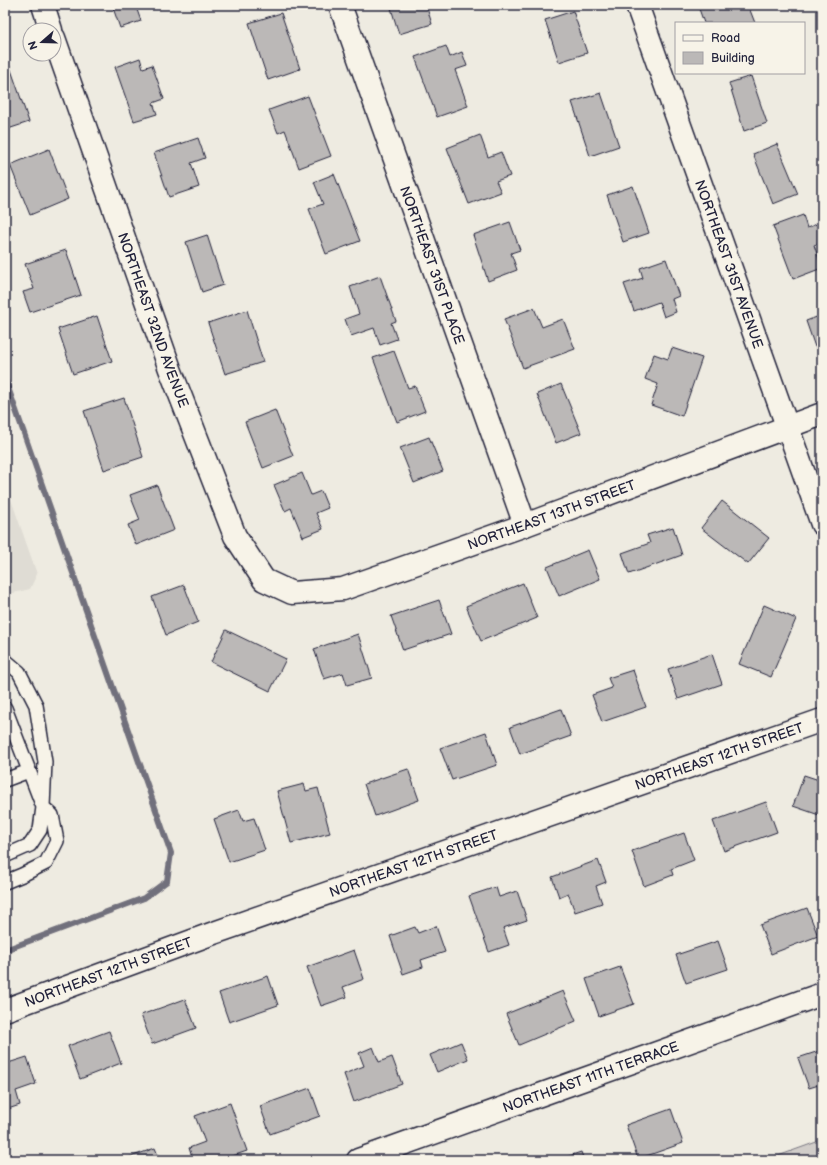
<svg xmlns="http://www.w3.org/2000/svg" width="827" height="1165" font-family="'Balsamiq Sans',sans-serif">
	<rect width="100%" height="100%" fill="#eeebe1"/>
	<filter id="ink" filterUnits="userSpaceOnUse"><feTurbulence type="fractalNoise" baseFrequency=".025" numOctaves="2"/><feDisplacementMap in="SourceGraphic" scale="8" xChannelSelector="R" yChannelSelector="G"/><feConvolveMatrix kernelMatrix="1 2 1 2 8 2 1 2 1" color-interpolation-filters="sRGB"/></filter>
	<g filter="url(#ink)">
		<!-- built -->
		<path fill="#dfdcd4" d="M5,482L37,574L30,589L5,595Z"/>
		<!-- green -->
		<path fill="#d1cdc9" stroke="#7a7882" d="M822,1140V1160H767Z"/>
		<g fill="none" stroke-linecap="round" stroke-linejoin="round">
			<!-- stream -->
			<path stroke="#716f7b" stroke-width="6" d="M5,379L171,853L167,881L144,898L5,950"/>
		</g>
		<!-- building -->
		<path fill="#bbb8b7" stroke="#22223b" d="M112,5H139V6L136,7L141,21L120,28Z
			M390,5H426L432,24L399,34Z
			M701,5H726L727,8L736,5H748L755,23H704L698,6Z
			M573,11L587,53L559,62L545,20Z
			M281,13L300,69L268,80L249,23Z
			M446,46L450,57L462,52L467,66L455,70L468,106L437,117L415,57Z
			M140,58L143,68L152,65L164,99L153,103L157,114L134,121L115,67Z
			M9,64L29,122L5,130V65Z
			M751,76L767,123L744,131L729,83Z
			M601,93L619,146L590,156L572,102Z
			M308,96L331,156L299,168L285,130L278,133L269,110Z
			M480,135L488,157L501,152L510,176L496,181L501,192L469,204L447,148Z
			M198,138L205,158L191,163L199,187L169,197L154,153Z
			M777,144L798,194L773,204L753,154Z
			M49,149L68,199L30,215L10,165Z
			M334,174L360,241L326,254L309,209L323,204L314,182Z
			M633,186L649,233L623,242L607,195Z
			M803,215L807,228L819,223L822,231V242L814,245L822,268L793,279L773,226Z
			M510,222L520,250L511,253L517,270L488,281L473,235Z
			M207,235L223,285L202,292L186,242Z
			M66,250L81,295L30,312L23,292L34,289L25,264Z
			M666,259L679,296L672,299L676,312L664,317L659,302L634,311L624,284L643,278L640,268Z
			M380,276L396,321L391,323L397,339L380,345L374,328L351,336L345,319L359,314L350,287Z
			M534,308L542,327L563,319L575,349L523,368L504,319Z
			M247,310L263,362L225,374L208,323Z
			M822,315V344L815,347L806,321Z
			M97,316L112,361L73,374L58,329Z
			M672,348L702,358L682,416L651,405L658,384L645,379L654,354L668,359Z
			M394,351L408,388L415,386L425,411L397,422L373,358Z
			M561,384L581,433L556,443L537,394Z
			M124,398L143,457L104,470L84,411Z
			M275,410L293,456L263,468L245,422Z
			M429,437L443,471L414,483L400,448Z
			M302,473L311,495L321,491L328,508L316,513L323,529L303,537L291,508L285,511L274,485Z
			M157,485L174,530L136,545L128,525L140,520L130,495Z
			M722,501L769,538L748,564L701,528Z
			M673,527L682,555L629,574L622,553L650,543L647,535Z
			M588,550L600,579L559,596L547,567Z
			M523,583L537,618L481,641L466,606Z
			M184,585L198,622L166,635L152,597Z
			M439,600L451,634L403,650L391,616Z
			M764,605L796,619L771,677L739,664Z
			M226,630L286,659L270,691L211,662Z
			M358,634L372,678L347,685L343,673L324,679L314,649Z
			M712,654L722,684L678,699L668,669Z
			M633,670L646,707L602,722L592,695L612,688L608,678Z
			M561,709L571,736L520,754L510,727Z
			M486,732L497,765L452,780L440,748Z
			M408,769L419,800L375,816L364,784Z
			M804,775L822,781V816L793,806Z
			M304,784L306,791L318,788L330,833L291,843L277,791Z
			M766,802L777,832L724,851L713,821Z
			M239,810L243,821L254,818L265,850L229,862L214,819Z
			M684,833L694,860L671,869L673,875L644,886L632,851Z
			M598,860L606,882L596,886L602,903L575,912L568,893L559,897L552,877Z
			M496,887L499,897L517,891L527,920L503,928L509,945L489,952L469,896Z
			M807,908L818,936L771,954L760,925Z
			M436,926L445,952L421,960L423,967L403,974L390,936L415,927L418,933Z
			M718,941L728,969L686,983L676,955Z
			M354,950L364,979L343,987L347,997L321,1006L307,967Z
			M620,967L634,1004L599,1016L586,979Z
			M268,976L278,1005L229,1022L219,993Z
			M563,991L576,1021L519,1045L506,1014Z
			M185,999L196,1028L152,1044L141,1015Z
			M109,1031L121,1063L80,1079L68,1046Z
			M461,1042L468,1059L437,1072L430,1055Z
			M373,1047L379,1062L392,1057L402,1084L354,1102L344,1074L364,1066L359,1053Z
			M822,1050V1084L809,1088L798,1058Z
			M27,1057L36,1084L16,1091L20,1105L5,1110V1064Z
			M310,1088L320,1116L270,1134L260,1106Z
			M230,1103L247,1151L221,1160H193L189,1148L205,1142L195,1116Z
			M671,1109L683,1143L638,1159L626,1125Z
			M155,1148L160,1160H122Z
			M581,1152L584,1160H557Z"/>
		<g fill="none" stroke-linecap="round" stroke-linejoin="round">
			<defs>
				<path id="service" d="M5,660L19,672L36,705L45,762L43,807L40,830L30,845L5,856
					M5,708L43,807L52,815L57,841L46,863L22,875L5,882
					M5,780L29,771"/>
				<g id="minor">
					<path d="M43,5L51,30"/>
					<path id="s1" d="M340,5L525,525"/>
					<path id="s2" d="M54,38L170,369L235,536L264,580L292,593L343,589L525,525L822,414"/>
					<path id="s3" d="M5,1010L211,934L822,720"/>
					<path id="s4" d="M358,1160L822,994"/>
				</g>
				<g id="tertiary">
					<path id="s5" d="M637,5L822,524"/>
				</g>
			</defs>
			<!-- service casing -->
			<use href="#service" stroke="#22223b" stroke-width="16"/>
			<!-- minor casing -->
			<use href="#minor" stroke="#22223b" stroke-width="25"/>
			<!-- tertiary casing -->
			<use href="#tertiary" stroke="#22223b" stroke-width="25"/>
			<!-- service -->
			<use href="#service" stroke="#f7f3e8" stroke-width="13"/>
			<!-- minor -->
			<use href="#minor" stroke="#f7f3e8" stroke-width="22"/>
			<!-- tertiary -->
			<use href="#tertiary" stroke="#f7f3e8" stroke-width="22"/>
		</g>
	</g>
	<g text-anchor="middle" dominant-baseline="central" stroke-width="3" stroke-linejoin="round" paint-order="stroke">
		<!-- street labels -->
		<g font-size="14" fill="#22223b" stroke="#f7f3e8">
			<text stroke="none"><textPath href="#s5" startOffset="275">NORTHEAST 31ST AVENUE</textPath></text>
			<text stroke="none"><textPath href="#s1" startOffset="276">NORTHEAST 31ST PLACE</textPath></text>
			<text stroke="none"><textPath href="#s2" startOffset="299">NORTHEAST 32ND AVENUE</textPath></text>
			<text stroke="none"><textPath href="#s2" startOffset="886">NORTHEAST 13TH STREET</textPath></text>
			<text stroke="none"><textPath href="#s3" startOffset="758">NORTHEAST 12TH STREET</textPath></text>
			<text stroke="none"><textPath href="#s3" startOffset="434">NORTHEAST 12TH STREET</textPath></text>
			<text stroke="none"><textPath href="#s3" startOffset="110">NORTHEAST 12TH STREET</textPath></text>
			<text stroke="none"><textPath href="#s4" startOffset="247">NORTHEAST 11TH TERRACE</textPath></text>
		</g>
	</g>
	<!-- margin -->
	<rect width="827" height="1165" fill="none" stroke="#f7f3e8" stroke-width="20"/>
	<rect x="10" y="10" width="807" height="1145" fill="none" stroke="#22223b" stroke-width="1.5" filter="url(#ink)"/>
	<!-- legend -->
	<rect x="675" y="22" width="130" height="52" fill="#f7f3e8" stroke="#a29fa3"/>
	<rect x="683" y="35" width="20" height="6" fill="#f7f3e8" stroke="#a29fa3"/>
	<text x="711" y="42" font-size="12" fill="#22223b">Road</text>
	<rect x="683" y="52" width="20" height="12" fill="#bbb8b7" stroke="#a29fa3"/>
	<text x="711" y="62" font-size="12" fill="#22223b">Building</text>
	<!-- north arrow -->
	<g transform="translate(42 42) rotate(250)"><circle r="19" fill="#f7f3e8" stroke="#a29fa3"/>
	<path d="M0-3L7 15L0 10L-7 15Z" fill="#22223b"/>
	<text y="-6" font-size="11" font-weight="bold" text-anchor="middle" fill="#22223b">N</text>
	</g>
</svg>
